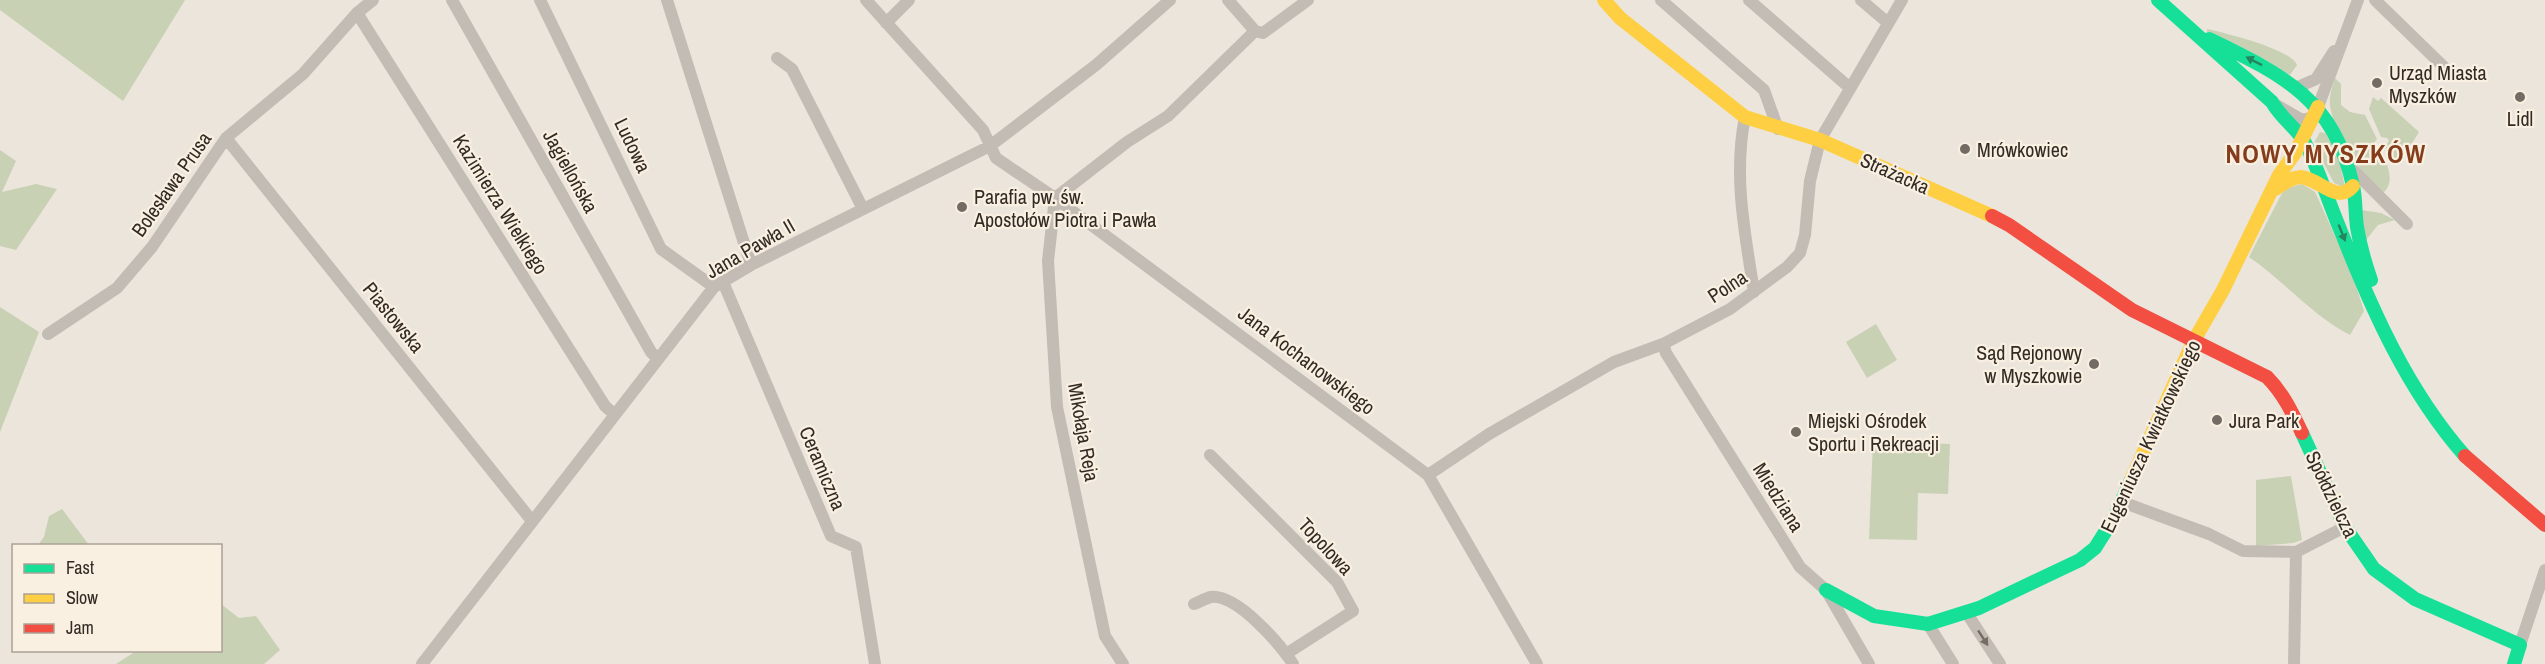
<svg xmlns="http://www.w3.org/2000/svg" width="2545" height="664" font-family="'Archivo Narrow',sans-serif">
	<rect width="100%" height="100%" fill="#ebe5db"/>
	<!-- green -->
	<path fill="#c9d1b4" d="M0,0H185L123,101L0,10Z
		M2207,29C2225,33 2291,49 2297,65L2290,75L2207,32Z
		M2335,78L2341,84V105L2350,112L2365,115L2377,139L2373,144L2374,148L2381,149C2386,162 2396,181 2384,192C2364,185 2333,127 2330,106C2329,96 2332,88 2335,78Z
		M2373,97L2378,101L2381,98L2419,132L2402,159L2390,158L2385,146L2389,141L2387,138L2381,137L2369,109Z
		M2320,132L2329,134L2337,148L2345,188L2334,183L2317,150L2315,141Z
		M0,150L16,161L2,192L36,184L57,189L16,250L0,246Z
		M2302,184L2315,192L2352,273L2364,311L2350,335C2313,316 2284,281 2249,257L2282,193L2287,188Z
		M2361,210L2381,213L2395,220L2378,225L2366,240Z
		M0,307L39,332L0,432Z
		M1876,324L1897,360L1867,378L1846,342Z
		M1873,441L1950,444L1948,494L1918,493L1917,540L1869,539Z
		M2291,476L2302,540L2293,543L2256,546V480Z
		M62,509L89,545H90H38L44,537L49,516Z
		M221,604L239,618L256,616L280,650L264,664H116L136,651L220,650Z"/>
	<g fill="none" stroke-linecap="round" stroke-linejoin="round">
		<!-- street -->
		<path stroke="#c3bcb5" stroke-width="12" d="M452,0L651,352L657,358
			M540,0L661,249L714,287
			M667,0L751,265
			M866,0L983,130L996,158L1055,198L1428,475L1537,664
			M1228,0L1255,31L1263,33L1308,0
			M1661,0L1764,90L1778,129
			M1749,0L1850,88
			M1861,0L1888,23
			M2375,0L2444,67
			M357,13L605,406L614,414
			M886,23L909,0
			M777,58L792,69L863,209
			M2298,87L2316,79L2334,51
			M2278,106L2302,120L2314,117
			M2318,107L2358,0
			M1745,117C1733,176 1745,233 1754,292
			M226,138L532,521
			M2349,166L2407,224
			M723,282L831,536L856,547L875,664
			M48,334L117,288L152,247L226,138L303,74L357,13L373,0
			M1663,344L1666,353L1800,567L1826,590L1869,664
			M1210,455L1337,582L1353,611L1286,654
			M1428,475L1489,434L1614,362L1663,344L1730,309L1787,267L1800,253L1805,235L1810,181L1820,140L1902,0
			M2122,502L2209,534L2243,551L2296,552
			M1194,604C1199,602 1206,598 1211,597C1237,594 1280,644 1293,664
			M1966,612L2000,664
			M1928,624L1953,664
			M2520,645L2545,570
			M422,664L714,287L751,265L990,146L1096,65L1170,0
			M1123,664L1105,636L1057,407L1048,261L1055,198L1127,142L1168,116L1255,31
			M2294,664L2296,552L2345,527"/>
		<!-- fast -->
		<path stroke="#16e098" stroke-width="14" d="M2158,0L2272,102C2281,118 2296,128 2304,141C2318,167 2328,201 2340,229C2372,310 2407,390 2465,456
			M2209,39C2283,75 2334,99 2353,186C2356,199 2355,213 2357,227C2360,245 2365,263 2371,280
			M2302,433L2345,527L2374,569L2415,599L2520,645L2514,664
			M1826,590L1874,616L1928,624L1979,608L2080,560L2095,548L2114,518L2131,480"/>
		<!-- slow -->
		<path stroke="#ffcf43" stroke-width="14" d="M1604,0L1620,18L1745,117L1820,140L1992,216
			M2275,189C2283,184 2291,177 2301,177C2320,179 2337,205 2353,186
			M2131,480L2193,342L2223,290L2279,175L2295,153L2318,107"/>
		<!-- jam -->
		<path stroke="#f24e42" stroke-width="14" d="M1992,216L2009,225L2132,310L2267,377C2283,393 2292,412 2302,433
			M2465,456L2545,525"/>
	</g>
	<!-- one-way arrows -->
	<defs><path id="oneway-solid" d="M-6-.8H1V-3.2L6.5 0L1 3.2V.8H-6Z" transform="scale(1.5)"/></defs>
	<g fill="#24855e">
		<use href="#oneway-solid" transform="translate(2254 61) rotate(-153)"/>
		<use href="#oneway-solid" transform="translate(2342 233) rotate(68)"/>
	</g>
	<use fill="#746c65" href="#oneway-solid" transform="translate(1983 638) rotate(57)"/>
	<!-- markers -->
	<g fill="#736b64" stroke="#f9f0e1" stroke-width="2">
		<circle cx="2377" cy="83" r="6"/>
		<circle cx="2520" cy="97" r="6"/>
		<circle cx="1965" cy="149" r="6"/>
		<circle cx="962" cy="207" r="6"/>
		<circle cx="2094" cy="364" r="6"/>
		<circle cx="2217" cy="420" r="6"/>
		<circle cx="1796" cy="432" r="6"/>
	</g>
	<g text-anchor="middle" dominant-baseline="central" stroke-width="4.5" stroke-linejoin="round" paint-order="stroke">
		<!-- poi labels -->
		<g font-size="20" fill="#332a24" stroke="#f9f0e1" text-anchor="start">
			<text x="2389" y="72">Urząd Miasta<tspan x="2389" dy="23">Myszków</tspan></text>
			<text x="2520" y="118" text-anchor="middle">Lidl</text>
			<text x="1977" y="149">Mrówkowiec</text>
			<text x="974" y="196">Parafia pw. św.<tspan x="974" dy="23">Apostołów Piotra i Pawła</tspan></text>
			<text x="2082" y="352" text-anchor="end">Sąd Rejonowy<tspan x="2082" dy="23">w Myszkowie</tspan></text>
			<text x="1808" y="420">Miejski Ośrodek<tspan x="1808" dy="23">Sportu i Rekreacji</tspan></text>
			<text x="2229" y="420">Jura Park</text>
		</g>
		<!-- street labels -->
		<g font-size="20" fill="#332a24" stroke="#f9f0e1">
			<text transform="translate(633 145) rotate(64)">Ludowa</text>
			<text transform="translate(571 171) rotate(61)">Jagiellońska</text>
			<text transform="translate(1895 173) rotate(24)">Strażacka</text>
			<text transform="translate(171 184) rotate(-55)">Bolesława Prusa</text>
			<text transform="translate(501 204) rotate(58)">Kazimierza Wielkiego</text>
			<text transform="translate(750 248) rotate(-30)">Jana Pawła II</text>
			<text transform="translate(1727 286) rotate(-33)">Polna</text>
			<text transform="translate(394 317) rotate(51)">Piastowska</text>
			<text transform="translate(1307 360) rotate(37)">Jana Kochanowskiego</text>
			<text transform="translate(1084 432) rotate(80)">Mikołaja Reja</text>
			<text transform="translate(2150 436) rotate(-65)">Eugeniusza Kwiatkowskiego</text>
			<text transform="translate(823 468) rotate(67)">Ceramiczna</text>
			<text transform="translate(2332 494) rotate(64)">Spółdzielcza</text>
			<text transform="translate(1779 497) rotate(58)">Miedziana</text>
			<text transform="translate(1326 546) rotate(47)">Topolowa</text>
		</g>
		<!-- district labels -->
		<g font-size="26" font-weight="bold" letter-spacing="1.5" fill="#853c1a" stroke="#f9f0e1">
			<text x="2326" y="153">NOWY MYSZKÓW</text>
		</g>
	</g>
	<!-- legend -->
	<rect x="12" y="544" width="210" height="108" fill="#f9f0e1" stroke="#aaa195" stroke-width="1.5"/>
	<rect x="24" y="564" width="30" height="9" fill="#16e098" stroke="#aaa195" stroke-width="1.5"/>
	<text x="66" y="574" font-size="18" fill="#332a24">Fast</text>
	<rect x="24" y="594" width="30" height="9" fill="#ffcf43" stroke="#aaa195" stroke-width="1.5"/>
	<text x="66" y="604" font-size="18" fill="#332a24">Slow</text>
	<rect x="24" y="624" width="30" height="9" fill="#f24e42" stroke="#aaa195" stroke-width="1.5"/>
	<text x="66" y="634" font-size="18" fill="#332a24">Jam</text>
</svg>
